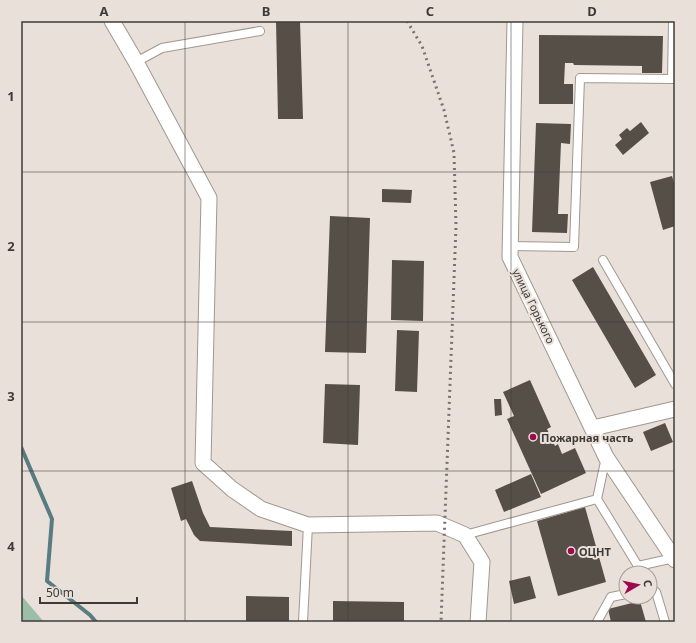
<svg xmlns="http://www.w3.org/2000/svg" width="696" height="643" font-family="'Noto Sans',sans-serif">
	<rect width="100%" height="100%" fill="#e9e1d9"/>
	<!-- green -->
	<path fill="#9cbea6" d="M21,595L44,622H21Z"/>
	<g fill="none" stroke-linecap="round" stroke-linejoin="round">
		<!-- stream -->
		<path stroke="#597b82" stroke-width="4" d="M21,447L52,519L47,581L90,615L96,622"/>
	</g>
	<!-- building -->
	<path fill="#564f48" d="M276,21H300L303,119H278Z
		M539,35L663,36L662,73H642V66L574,65L573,63H565L564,84H573V104H539Z
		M641,122L649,133L623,155L615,145L622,139L619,135L627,128L630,131Z
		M536,123L571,124L570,144L561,143L558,214H568L567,233L532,232Z
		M672,176L675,186V226L663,230L650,182Z
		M382,189L412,190L411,203L382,202Z
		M330,216L370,218L366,353L325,352Z
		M392,260L424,261L423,321L391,320Z
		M593,267L656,375L635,388L572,280Z
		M397,330L419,331L417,392L395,391Z
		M530,380L551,427L547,429L555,446L558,444L562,454L575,448L586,473L541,494L507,419L514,416L503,392Z
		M325,384L360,385L358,445L323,443Z
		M494,399H501L502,415L495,416Z
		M665,423L673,442L651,451L643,432Z
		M531,474L541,497L504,512L495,490Z
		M192,481L203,513L210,527L292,531V546L200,541L194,535L186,519L181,521L171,488Z
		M585,507L606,582L558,596L537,521Z
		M530,576L536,598L514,604L509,581Z
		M246,596L289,597V622H246Z
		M333,601L404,602V622H333Z
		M640,601L646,622H611L608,609Z"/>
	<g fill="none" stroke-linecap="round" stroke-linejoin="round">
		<defs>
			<path id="service" d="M673,21L672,79H675
				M136,62L162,48L260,31
				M510,246L574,247L580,78L672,79
				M603,260L675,384
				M606,457L597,499L638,566L674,558
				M465,535L597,499
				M650,589L656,592L665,622
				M303,622L308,525
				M597,622L611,597L626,594"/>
			<path id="minor" d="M112,21L136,62L209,198L203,463L232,489L261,509L308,525L437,523L465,535L482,562L478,622
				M515,21L510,257L606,457L675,560
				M593,428L675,409"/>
		</defs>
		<!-- service casing -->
		<use href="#service" stroke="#9f9890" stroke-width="10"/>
		<!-- minor casing -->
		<use href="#minor" stroke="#9f9890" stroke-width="17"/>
		<!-- service -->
		<use href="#service" stroke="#fff" stroke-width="8"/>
		<!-- minor -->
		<use href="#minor" stroke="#fff" stroke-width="15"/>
		<!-- rail -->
		<path stroke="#78736e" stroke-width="3" stroke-dasharray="2 4" stroke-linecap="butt" d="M407,21L422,46L444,110L454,153L456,226L441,622"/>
	</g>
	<!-- grid -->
	<path fill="none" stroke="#3e3b37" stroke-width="1" stroke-opacity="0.55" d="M185,21V622M348,21V622M511,21V622M21,172H675M21,322H675M21,471H675"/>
	<!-- markers -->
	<g fill="#a0084d" stroke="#e9e1d9" stroke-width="1.5">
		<circle cx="533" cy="437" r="4"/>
		<circle cx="571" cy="551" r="4"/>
	</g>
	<g text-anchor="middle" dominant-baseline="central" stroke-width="4" stroke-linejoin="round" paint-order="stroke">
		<!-- street labels -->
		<g font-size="11" fill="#3e3b37" stroke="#e9e1d9">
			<text transform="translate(534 306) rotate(64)">улица Горького</text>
		</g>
		<!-- poi labels -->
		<g font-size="11" font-weight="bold" fill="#3e3b37" stroke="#e9e1d9" text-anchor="start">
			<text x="541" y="437">Пожарная часть</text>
			<text x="579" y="551">ОЦНТ</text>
		</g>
	</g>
	<!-- border -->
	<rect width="696" height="643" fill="none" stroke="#e9e1d9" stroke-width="44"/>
	<!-- north arrow -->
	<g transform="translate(638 585) rotate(81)"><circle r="19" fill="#e9e1d9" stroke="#a59f98"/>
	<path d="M0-3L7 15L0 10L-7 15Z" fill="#a0084d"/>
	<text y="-6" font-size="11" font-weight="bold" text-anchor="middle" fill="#3e3b37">С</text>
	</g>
	<!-- scale -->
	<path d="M40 597v6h97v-6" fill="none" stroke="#3e3b37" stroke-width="2"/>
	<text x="46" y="597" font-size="12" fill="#3e3b37" stroke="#e9e1d9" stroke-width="3" paint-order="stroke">50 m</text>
	<rect x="22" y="22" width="652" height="599" fill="none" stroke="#3e3b37" stroke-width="1.5"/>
	<g font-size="13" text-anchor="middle" font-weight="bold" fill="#3e3b37">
		<text x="104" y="16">A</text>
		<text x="266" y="16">B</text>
		<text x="430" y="16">C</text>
		<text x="592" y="16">D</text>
		<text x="11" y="101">1</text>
		<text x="11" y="251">2</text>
		<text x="11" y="401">3</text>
		<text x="11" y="551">4</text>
	</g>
</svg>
